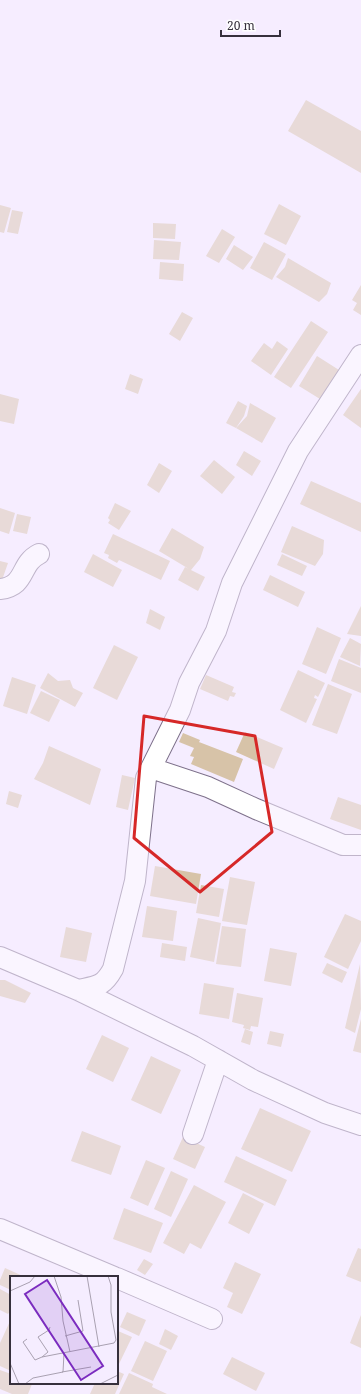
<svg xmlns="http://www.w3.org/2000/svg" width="361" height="1394" font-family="'Noto Serif',serif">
	<rect width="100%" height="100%" fill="#f5edff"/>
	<!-- building -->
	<path fill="#d7c3a8" d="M306,100L361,131V173L288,131Z
		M279,204L301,216L286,245L264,234Z
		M0,205L11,208L4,233L0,232Z
		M12,210L23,212L18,234L7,232Z
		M153,223L176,224L175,239L153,238Z
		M222,229L235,237L219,263L206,256Z
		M154,240L181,242L179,260L153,259Z
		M264,242L286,254L272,280L250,268Z
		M234,245L253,257L243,270L226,259Z
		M288,258L331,283L327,294L319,302L276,277L285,267Z
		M160,262L184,264L183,281L159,279Z
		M361,285V315L353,310L357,303L352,300Z
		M182,312L193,318L180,341L169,334Z
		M311,321L328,332L291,388L274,377Z
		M277,341L288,349L271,375L251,361L264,343L272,349Z
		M317,356L339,370L320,399L299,386Z
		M130,374L143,379L138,394L125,389Z
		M361,389V428L343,415Z
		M0,394L19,399L14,424L0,421Z
		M238,401L247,406L244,416L236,428L226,423Z
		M250,403L276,418L262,443L236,428L247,416Z
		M244,451L261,461L252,476L236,465Z
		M214,460L235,477L222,494L200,476Z
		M159,463L172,471L159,493L147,485Z
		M311,481L361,503V532L300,504Z
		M115,503L131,511L119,530L108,523L110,520L108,518Z
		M0,508L15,513L9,534L0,531Z
		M17,514L31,517L27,534L13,531Z
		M292,526L324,540L323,554L315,566L281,552Z
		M172,528L204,547L200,559L191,570L205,577L198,591L178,580L185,567L189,569L159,551Z
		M113,534L170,561L161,580L119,560L117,563L108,558L109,555L104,553Z
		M93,554L122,570L113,587L84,572Z
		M282,554L307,566L302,576L277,565Z
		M0,561L8,563L1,583H0Z
		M270,575L305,592L298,607L263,590Z
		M361,606V636L347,634Z
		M150,609L165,617L160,630L146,623Z
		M317,627L341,638L326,674L302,664Z
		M350,638L361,644L360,666L340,657Z
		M114,645L138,657L117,700L93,688Z
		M339,659L361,668V693L331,681Z
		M298,670L325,683L318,697L315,695L314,698L317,699L306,723L280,710Z
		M48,673L58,681L70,680L73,688L83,693L75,707L40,688Z
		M206,675L234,687L232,692L236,693L234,697L230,696L228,701L200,689Z
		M12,677L36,685L27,714L3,706Z
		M328,684L352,694L337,734L312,725Z
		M41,691L60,700L49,722L30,713Z
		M245,732L283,748L274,769L236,752Z
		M183,733L200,740L196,749L199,742L243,759L234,782L191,764L194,757L190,756L194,748L179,742Z
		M49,746L101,769L90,805L34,779L43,763Z
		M122,775L135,778L128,810L116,807Z
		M9,791L22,795L18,808L6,804Z
		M338,797L361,805V830L330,819Z
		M155,866L201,874L196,904L150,896Z
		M230,877L255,882L247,925L222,921Z
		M201,885L224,889L219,917L196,913Z
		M147,906L177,911L173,941L142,937Z
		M345,914L361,921V941L348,969L324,957Z
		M198,918L221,923L214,962L190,957Z
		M222,926L246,929L241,967L216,964Z
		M66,927L92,933L86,962L60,957Z
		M162,943L187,947L185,961L160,957Z
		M270,948L297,953L291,986L264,981Z
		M327,963L347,972L342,983L322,973Z
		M360,964L361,1009L355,1033L345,1028Z
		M0,980H5L31,993L25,1003L0,996Z
		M204,983L234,988L229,1019L199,1014Z
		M237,993L263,998L258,1027L251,1026L250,1030L243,1028L244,1025L232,1022Z
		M361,1019V1053L353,1051Z
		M245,1029L253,1032L250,1045L241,1042Z
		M270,1031L284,1034L281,1047L267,1044Z
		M102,1035L129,1048L113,1082L86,1069Z
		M151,1056L181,1070L161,1114L131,1100Z
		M260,1108L311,1131L292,1172L241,1149Z
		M82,1131L121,1146L111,1175L71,1161Z
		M183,1137L205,1147L195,1169L173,1159Z
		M236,1156L287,1180L275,1206L224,1182Z
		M146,1160L165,1168L148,1206L130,1198Z
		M171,1171L188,1179L171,1217L154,1209Z
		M194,1185L226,1202L201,1249L190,1243L184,1254L163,1243Z
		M243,1193L264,1204L249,1234L228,1223Z
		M124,1208L163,1223L151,1253L113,1239Z
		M358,1248L361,1249V1282L346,1276Z
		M144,1259L153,1264L145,1275L137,1270Z
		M235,1262L261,1274L242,1314L227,1307L233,1293L223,1288Z
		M5,1268L25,1277H11V1290L0,1285V1280Z
		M0,1289L11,1295V1310L8,1314L0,1310Z
		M127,1312L146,1320L139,1336L120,1327Z
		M361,1315V1348L350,1343Z
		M11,1319V1371L0,1366V1343Z
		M165,1329L178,1336L171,1350L159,1344Z
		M118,1331L132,1337L118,1366L117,1334Z
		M145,1341L167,1351L153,1381L131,1371Z
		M232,1357L265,1373L256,1391L223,1374Z
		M0,1370L11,1374V1383L32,1384L28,1394H12L0,1389Z
		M117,1371L124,1374L115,1394H90L95,1383H117Z
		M129,1373L153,1384L152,1387L167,1394H119Z"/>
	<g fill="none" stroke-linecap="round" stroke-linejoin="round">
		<defs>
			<path id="minor" d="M0,589C27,586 19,564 39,554
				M151,768L208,787L256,809L343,845H361
				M0,957L78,990L193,1046L253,1080L325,1113L361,1125
				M78,990C97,986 103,987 113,969L135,881L146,778L180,710L189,683L216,631L232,583L298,451L361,355
				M193,1134L218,1060
				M0,1229L114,1277
				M117,1278L212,1319"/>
		</defs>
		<!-- minor casing -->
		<use href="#minor" stroke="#7e718b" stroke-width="22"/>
		<!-- minor -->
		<use href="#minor" stroke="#fff" stroke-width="20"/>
	</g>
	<!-- marked area -->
	<path d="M0 0H361V1394H0ZM144,716L255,736L272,832L200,892L134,838Z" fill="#f5edff" fill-opacity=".55" fill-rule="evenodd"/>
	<path fill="none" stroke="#d62828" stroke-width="3" stroke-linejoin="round" d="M144,716L255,736L272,832L200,892L134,838Z"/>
	<!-- overview -->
	<g transform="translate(10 1276)">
		<rect width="108" height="108" fill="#f5edff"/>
		<path fill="none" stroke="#a9a1b1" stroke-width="1" d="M44,0L51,21L53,45L60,76M77,0L89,71M0,15L20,6L25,0M55,60L73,55L68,24M17,63L13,66L25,84L32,81L38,76L28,61L39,54L40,51M32,81L104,67L106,64L101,36V9L98,0M0,87L9,108M52,96L81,91M15,108L23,102L53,96L54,77M90,108L108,99"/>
		<path fill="#7b2cbf" fill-opacity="0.15" stroke="#7b2cbf" stroke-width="2" d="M37,4L93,90L71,104L15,18Z"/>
		<rect width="108" height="108" fill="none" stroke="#36303c" stroke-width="2"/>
	</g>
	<!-- scale -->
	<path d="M221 30v6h59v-6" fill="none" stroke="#36303c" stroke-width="2"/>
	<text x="227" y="30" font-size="12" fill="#36303c" stroke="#fefefe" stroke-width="3" paint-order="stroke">20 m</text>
</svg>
